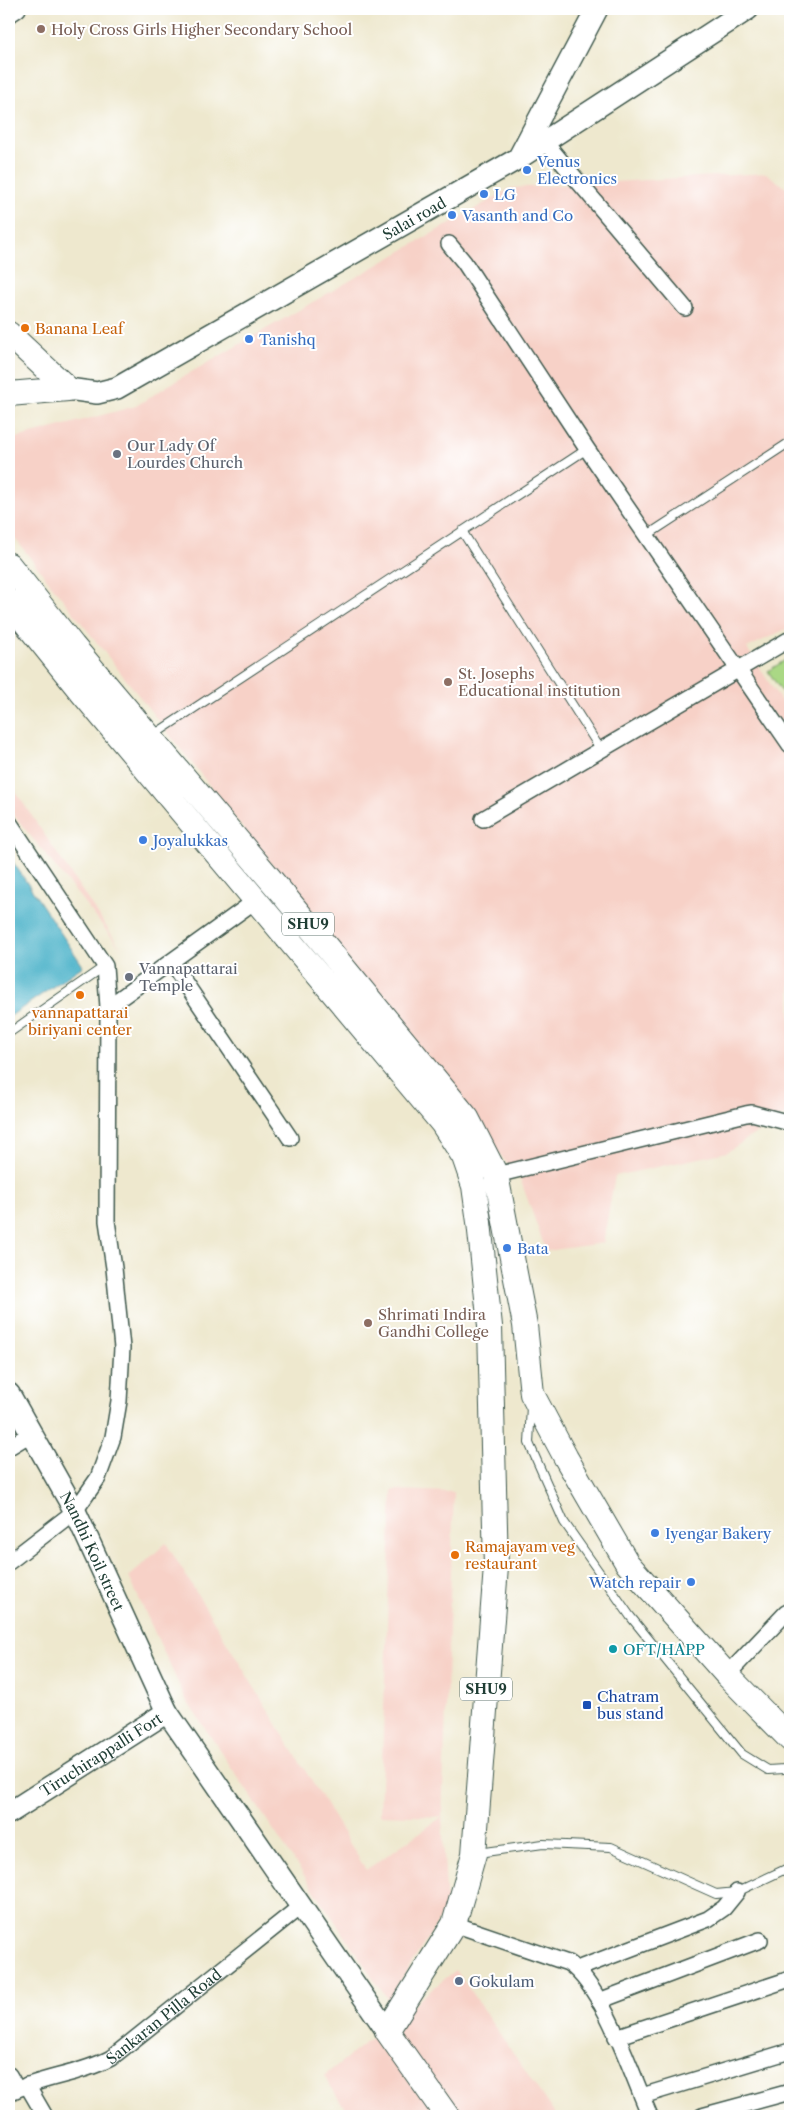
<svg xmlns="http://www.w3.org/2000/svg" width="799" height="2125" font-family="'Libre Caslon Text',serif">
	<rect width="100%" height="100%" fill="#fff"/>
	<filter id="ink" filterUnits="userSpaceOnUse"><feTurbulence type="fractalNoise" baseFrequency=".02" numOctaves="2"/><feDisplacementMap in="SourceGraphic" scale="10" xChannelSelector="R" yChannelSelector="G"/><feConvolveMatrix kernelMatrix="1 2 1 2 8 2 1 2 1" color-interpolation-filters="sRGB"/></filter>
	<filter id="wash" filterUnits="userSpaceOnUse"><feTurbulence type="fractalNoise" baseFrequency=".0096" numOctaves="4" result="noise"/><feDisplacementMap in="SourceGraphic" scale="20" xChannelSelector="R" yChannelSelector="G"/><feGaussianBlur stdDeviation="1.12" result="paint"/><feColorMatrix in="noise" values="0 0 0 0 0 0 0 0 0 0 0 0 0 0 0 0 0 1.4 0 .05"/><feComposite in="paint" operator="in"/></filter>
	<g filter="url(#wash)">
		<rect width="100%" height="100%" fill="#eee8ce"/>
		<!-- built -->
		<path fill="#f7d1c7" d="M766,173L790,191V627L747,648L790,715V1111L727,1152L615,1176L603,1243L546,1251L521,1181L9,531V440L136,406L169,385L511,188Z
			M9,782L122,950L9,809Z
			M392,1490L454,1492L442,1817L447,1908L388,2000L186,1700L129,1577L166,1543L366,1870L442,1817L380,1815Z
			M456,1970L556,2116H350L324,2076Z"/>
		<!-- green -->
		<path fill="#aad885" stroke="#648a5c" d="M790,657V704L768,671Z"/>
		<!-- water -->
		<path fill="#4bb2c9" stroke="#35787e" d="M9,856L83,966L9,1017Z"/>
	</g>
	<g filter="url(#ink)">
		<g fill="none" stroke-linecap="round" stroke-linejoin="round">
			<defs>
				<path id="lane" d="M462,531L601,750
					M646,536L790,442
					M152,736L587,449
					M9,1033L105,966
					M531,1406L529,1443L564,1522L630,1616L742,1754L768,1770L784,1769L790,1767
					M478,1853L543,1844L611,1847L716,1894L737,1892L790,1867"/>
				<g id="street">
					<path d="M9,15L18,9"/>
					<path d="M544,141L685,308"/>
					<path d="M449,244L464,262L587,449L790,745"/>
					<path d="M483,819L790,639"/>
					<path d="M9,822L105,966L108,1007L107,1221L114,1268L122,1348L119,1401L113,1437L98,1478L75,1511L9,1562"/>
					<path d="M171,962L290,1138"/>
					<path d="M108,1007L255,901"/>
					<path d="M496,1175L746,1114L752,1113L790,1123"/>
					<path d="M9,1447L32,1433"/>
					<path d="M727,1675L786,1613L790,1611"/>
					<path d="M454,1924L568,1963C604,1987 632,2075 650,2116"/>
					<path d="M577,1969L708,1919L724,1908L737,1892"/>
					<path d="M599,2001L760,1940"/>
					<path d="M616,2037L790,1979"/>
					<path d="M9,2075L17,2089"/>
					<path d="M27,2085L45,2116"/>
					<path id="s1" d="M9,2093C41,2077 79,2075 111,2058L301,1906"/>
					<path d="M642,2096L790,2051"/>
					<path d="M702,2116L790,2092"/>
				</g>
				<g id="secondary">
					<path d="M519,157L597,9"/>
					<path id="s2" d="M68,389L97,393L117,388L519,158L748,9"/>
					<path id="s3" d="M9,1394L75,1511L167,1712L387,2031"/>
					<path id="s4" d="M9,1813L167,1712"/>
				</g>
				<path id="primary" d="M9,334L68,389
					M9,394L68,389
					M9,565L73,646L282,893L467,1118L496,1175L525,1325L532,1394L566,1458L627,1563L727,1675L790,1739
					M9,602L79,689L442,1123L464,1157L474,1186L479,1222L490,1326L496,1567L474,1854L454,1924L387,2031L447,2116"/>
			</defs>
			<!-- lane casing -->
			<use href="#lane" stroke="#3e574b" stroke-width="10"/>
			<!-- street casing -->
			<use href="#street" stroke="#3e574b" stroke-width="18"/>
			<!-- secondary casing -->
			<use href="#secondary" stroke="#3e574b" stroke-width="24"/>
			<!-- primary casing -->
			<use href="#primary" stroke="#3e574b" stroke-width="26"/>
			<!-- lane -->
			<use href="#lane" stroke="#fff" stroke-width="8"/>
			<!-- street -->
			<use href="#street" stroke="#fff" stroke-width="15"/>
			<!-- secondary -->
			<use href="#secondary" stroke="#fff" stroke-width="21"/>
			<!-- primary -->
			<use href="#primary" stroke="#fff" stroke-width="24"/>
		</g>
	</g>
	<!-- markers -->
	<g fill="#8d6e63" stroke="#fff" stroke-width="2">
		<circle cx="41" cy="29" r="5"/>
		<circle cx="448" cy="682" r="5"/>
		<circle cx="368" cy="1323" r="5"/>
	</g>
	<g fill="#3f7fe0" stroke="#fff" stroke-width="2">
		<circle cx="527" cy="170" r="5"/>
		<circle cx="484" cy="194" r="5"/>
		<circle cx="452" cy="215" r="5"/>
		<circle cx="249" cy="339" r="5"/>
		<circle cx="143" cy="840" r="5"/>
		<circle cx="507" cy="1248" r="5"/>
		<circle cx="655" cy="1533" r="5"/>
		<circle cx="691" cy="1582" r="5"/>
	</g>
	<g fill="#e8710a" stroke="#fff" stroke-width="2">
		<circle cx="25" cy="328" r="5"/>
		<circle cx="80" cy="995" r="5"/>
		<circle cx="455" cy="1555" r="5"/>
	</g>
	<g fill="#6b7280" stroke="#fff" stroke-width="2">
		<circle cx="117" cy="454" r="5"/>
		<circle cx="129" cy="977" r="5"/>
	</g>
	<circle fill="#0f9aa8" stroke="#fff" stroke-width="2" cx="613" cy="1649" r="5"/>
	<rect fill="#1a4fb4" stroke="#fff" stroke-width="2" x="582" y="1700" width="10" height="10" rx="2.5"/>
	<circle fill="#5c6f8a" stroke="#fff" stroke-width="2" cx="459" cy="1981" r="5"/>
	<g text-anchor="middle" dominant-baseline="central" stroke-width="4" stroke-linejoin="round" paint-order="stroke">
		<!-- shield labels -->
		<g fill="#fff" stroke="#627771" stroke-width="1">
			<rect x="282" y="912.5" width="52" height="23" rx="4"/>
			<rect x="460" y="1677.5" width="52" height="23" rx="4"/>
		</g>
		<g font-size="14" font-weight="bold" fill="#1f3d34">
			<text x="308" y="924">SHU9</text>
			<text x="486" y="1689">SHU9</text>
		</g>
		<!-- education labels -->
		<g font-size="15" fill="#785e54" stroke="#fff" text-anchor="start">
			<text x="51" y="29">Holy Cross Girls Higher Secondary School</text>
			<text x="458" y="673">St. Josephs<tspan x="458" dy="17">Educational institution</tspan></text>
			<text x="378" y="1314">Shrimati Indira<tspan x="378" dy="17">Gandhi College</tspan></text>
		</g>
		<!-- shop labels -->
		<g font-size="15" fill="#366cbe" stroke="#fff" text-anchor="start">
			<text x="537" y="161">Venus<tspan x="537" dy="17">Electronics</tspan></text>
			<text x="494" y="194">LG</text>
			<text x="462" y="215">Vasanth and Co</text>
			<text x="259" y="339">Tanishq</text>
			<text x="153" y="840">Joyalukkas</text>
			<text x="517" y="1248">Bata</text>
			<text x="665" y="1533">Iyengar Bakery</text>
			<text x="681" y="1582" text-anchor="end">Watch repair</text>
		</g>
		<!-- street labels -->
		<g font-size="15" fill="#1f3d34" stroke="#fff">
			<text stroke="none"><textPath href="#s2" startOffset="392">Salai road</textPath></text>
			<text stroke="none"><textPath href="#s3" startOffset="178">Nandhi Koil street</textPath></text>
			<text stroke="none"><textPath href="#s4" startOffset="109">Tiruchirappalli Fort</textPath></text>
			<text stroke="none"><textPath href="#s1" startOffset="175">Sankaran Pilla Road</textPath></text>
		</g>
		<!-- food labels -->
		<g font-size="15" fill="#c56008" stroke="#fff" text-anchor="start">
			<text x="35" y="328">Banana Leaf</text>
			<text x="80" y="1012" text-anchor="middle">vannapattarai<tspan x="80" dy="17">biriyani center</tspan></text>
			<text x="465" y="1546">Ramajayam veg<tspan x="465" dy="17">restaurant</tspan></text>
		</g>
		<!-- worship labels -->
		<g font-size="15" fill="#5b616d" stroke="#fff" text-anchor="start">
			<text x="127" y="445">Our Lady Of<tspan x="127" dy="17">Lourdes Church</tspan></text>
			<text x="139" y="968">Vannapattarai<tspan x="139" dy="17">Temple</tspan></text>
		</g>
		<!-- culture labels -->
		<g font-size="15" fill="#0d838f" stroke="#fff" text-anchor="start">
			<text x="623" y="1649">OFT/HAPP</text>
		</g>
		<!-- transit labels -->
		<g font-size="15" fill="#164399" stroke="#fff" text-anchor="start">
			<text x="597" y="1696">Chatram<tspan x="597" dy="17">bus stand</tspan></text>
		</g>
		<!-- service labels -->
		<g font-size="15" fill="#4e5e75" stroke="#fff" text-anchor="start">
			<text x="469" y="1981">Gokulam</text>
		</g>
	</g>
	<!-- margin -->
	<rect width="799" height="2125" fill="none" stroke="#fff" stroke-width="30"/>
</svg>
